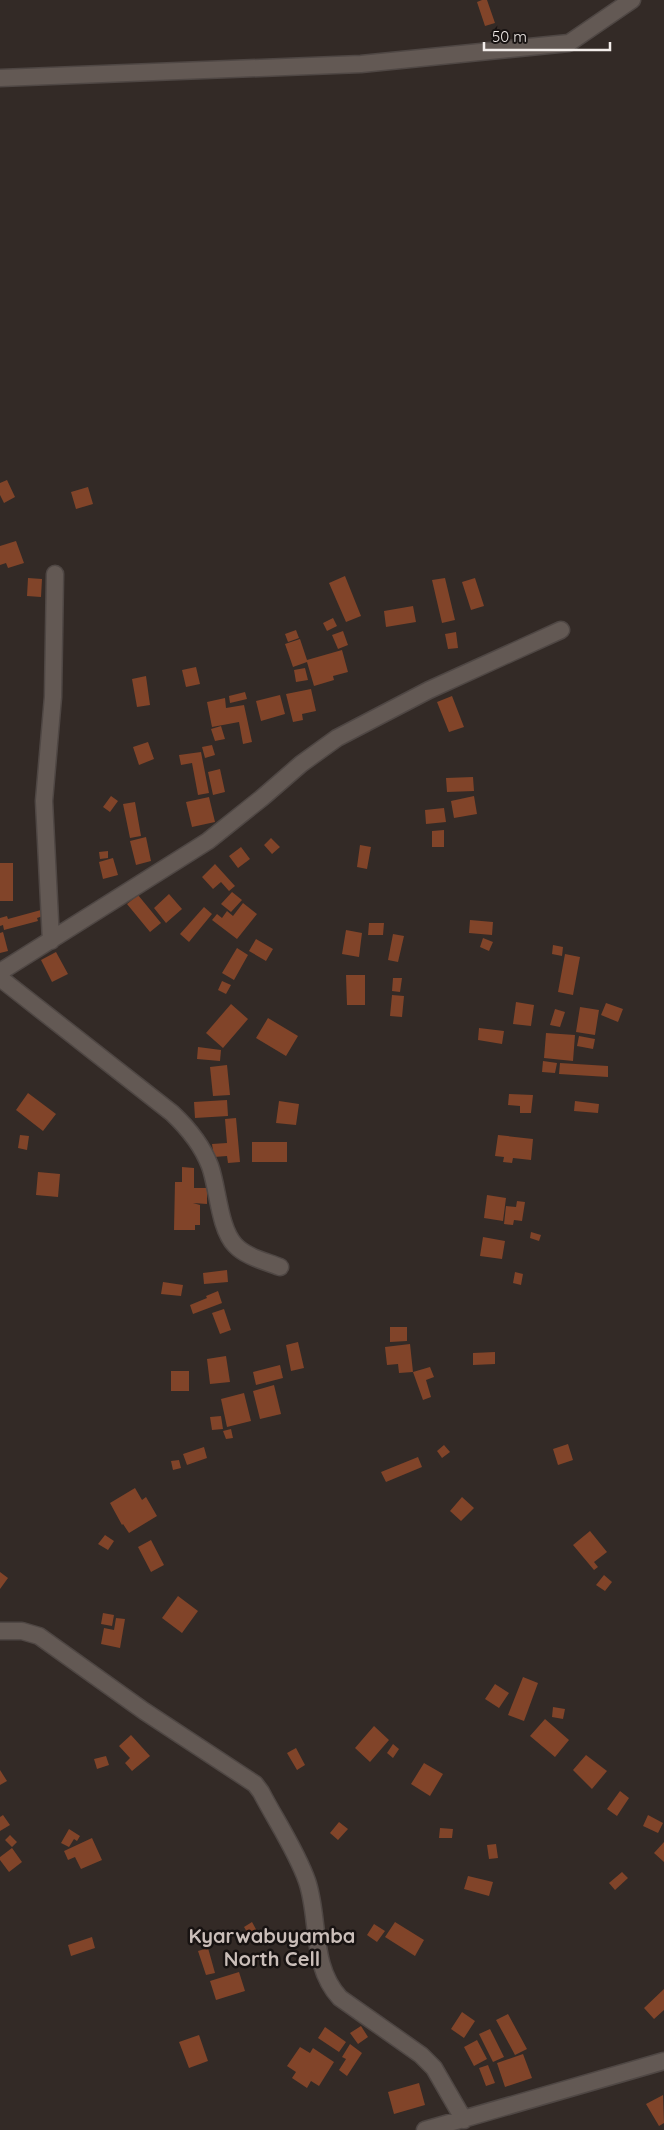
<svg xmlns="http://www.w3.org/2000/svg" width="664" height="2130" font-family="Quicksand,sans-serif">
	<rect width="100%" height="100%" fill="#332a26"/>
	<!-- building -->
	<path fill="#814429" d="M482,0H487L495,23L485,26L477,2Z
		M7,480L15,497L4,503L0,495V483Z
		M88,487L93,504L76,509L71,492Z
		M16,541L24,563L8,568L6,563L0,565V546Z
		M345,576L361,616L346,622L329,583Z
		M28,578L42,579L41,597L27,596Z
		M445,578L455,620L442,623L432,580Z
		M475,578L484,606L471,610L462,582Z
		M413,606L416,622L386,627L384,611Z
		M333,618L337,626L327,631L323,623Z
		M296,630L299,638L288,642L285,634Z
		M343,631L348,645L338,649L332,635Z
		M456,632L458,648L448,649L445,634Z
		M300,639L307,660L342,650L348,672L333,676L334,680L314,686L307,662L293,667L285,644Z
		M196,667L200,684L186,687L182,670Z
		M305,668L308,680L296,682L294,670Z
		M146,676L150,705L137,707L132,679Z
		M311,689L316,711L302,714L303,720L293,722L286,694Z
		M245,692L247,699L230,703L229,696Z
		M280,695L285,714L261,721L256,701Z
		M452,696L464,727L449,732L437,702Z
		M225,698L226,708L244,705L252,742L243,744L239,722L212,727L207,702Z
		M221,726L225,739L215,741L211,729Z
		M148,742L154,759L139,765L133,747Z
		M212,745L215,755L205,758L202,747Z
		M201,752L209,793L198,795L192,763L181,765L179,755Z
		M220,769L225,792L213,795L208,772Z
		M473,777L474,791L447,792L446,778Z
		M111,796L118,801L110,812L103,807Z
		M474,796L477,814L454,818L451,801Z
		M209,797L215,822L192,827L186,802Z
		M135,802L141,836L130,838L123,804Z
		M444,808L446,822L426,824L425,810Z
		M444,830V847H432V831Z
		M146,837L151,861L136,865L130,841Z
		M271,838L280,847L272,854L264,845Z
		M360,845L371,847L367,869L357,867Z
		M241,847L250,859L238,868L229,856Z
		M108,851V858L100,859L99,852Z
		M113,858L118,875L103,879L99,862Z
		M0,863H13V901H0Z
		M215,864L235,886L229,891L221,882L213,889L202,877Z
		M232,892L242,900L231,912L221,904Z
		M169,894L182,909L166,923L154,908Z
		M138,895L161,923L150,932L127,904Z
		M243,903L257,914L237,939L212,920L217,914L222,918L227,911L233,916Z
		M204,907L212,914L189,942L180,934Z
		M41,910L43,916L37,918L38,921L4,930L3,925L0,926V918L7,916L8,919Z
		M470,920L493,922L492,935L469,933Z
		M369,923H384L383,935H368Z
		M346,930L362,933L359,957L342,954Z
		M3,932L8,951L0,953V933Z
		M393,934L404,936L398,962L388,960Z
		M483,938L493,942L489,951L480,947Z
		M256,939L273,949L266,961L249,951Z
		M553,945L563,947L562,956L552,954Z
		M237,948L248,955L234,980L222,973Z
		M56,952L68,974L52,982L41,960Z
		M565,954L580,957L573,995L558,992Z
		M346,975H365V1005H347Z
		M393,978H402L400,992L392,991Z
		M222,981L231,985L226,994L218,990Z
		M392,995L404,996L402,1017L390,1016Z
		M516,1002L534,1005L531,1026L513,1024Z
		M606,1003L623,1009L618,1022L601,1015Z
		M231,1004L248,1019L223,1048L206,1033Z
		M580,1007L599,1010L595,1035L576,1032Z
		M555,1009L565,1012L560,1027L550,1025Z
		M268,1018L298,1036L286,1056L256,1038Z
		M479,1028L504,1031L502,1044L478,1040Z
		M546,1033L575,1035L573,1061L544,1058Z
		M579,1036L595,1039L593,1049L577,1046Z
		M198,1047L221,1050L220,1061L197,1059Z
		M543,1061L557,1063L555,1073L542,1072Z
		M560,1063L608,1066V1077L559,1074Z
		M227,1065L230,1095L213,1096L210,1067Z
		M28,1093L56,1114L43,1131L16,1110Z
		M509,1094L533,1095L531,1113H520V1106L508,1105Z
		M227,1100L228,1116L195,1118L194,1102Z
		M279,1101L299,1104L296,1125L276,1123Z
		M575,1101L599,1104L598,1113L574,1111Z
		M236,1118L240,1162L228,1163L227,1156L214,1157L212,1144L227,1143L225,1119Z
		M20,1135L29,1136L27,1150L18,1148Z
		M498,1135L533,1139L531,1160L513,1158L512,1163L503,1162L504,1157L495,1156Z
		M252,1142H287V1162H252Z
		M182,1167L194,1168V1188H207V1204L193,1203L200,1205V1225H195V1230H174L175,1182H182Z
		M38,1172L60,1174L58,1197L36,1195Z
		M487,1195L506,1198L503,1221L484,1218Z
		M517,1201L525,1202L522,1221L514,1220L513,1225L504,1224L506,1206L516,1207Z
		M531,1232L541,1235L539,1241L530,1238Z
		M483,1237L505,1241L502,1259L480,1256Z
		M227,1270L228,1282L204,1284L203,1273Z
		M515,1272L523,1274L521,1285L513,1283Z
		M163,1282L183,1285L181,1296L161,1294Z
		M218,1291L222,1303L193,1314L190,1305L207,1298L206,1296Z
		M224,1309L231,1330L220,1334L212,1313Z
		M390,1327H407V1341L390,1342Z
		M298,1342L304,1368L291,1371L286,1345Z
		M410,1344L413,1372L399,1373L398,1364L387,1365L385,1347Z
		M495,1352V1364L473,1365V1353Z
		M226,1356L230,1382L210,1384L207,1359Z
		M280,1365L283,1378L256,1385L253,1372Z
		M430,1367L434,1377L426,1380L431,1397L423,1400L413,1372Z
		M171,1371H189V1391H171Z
		M274,1385L281,1414L260,1419L253,1391Z
		M244,1393L251,1421L227,1427L221,1399Z
		M221,1416L223,1429L212,1430L210,1417Z
		M231,1429L233,1438L226,1439L223,1431Z
		M568,1444L573,1460L558,1465L553,1449Z
		M444,1445L450,1452L442,1458L437,1451Z
		M204,1447L207,1458L187,1465L183,1454Z
		M418,1457L422,1467L386,1482L381,1472Z
		M179,1460L181,1468L173,1470L171,1461Z
		M135,1488L142,1500L146,1497L157,1516L129,1533L123,1524L122,1525L110,1503Z
		M462,1497L474,1508L461,1521L450,1511Z
		M590,1531L607,1552L594,1562L598,1567L594,1570L573,1545Z
		M105,1535L114,1541L108,1550L98,1544Z
		M151,1540L164,1565L151,1572L138,1547Z
		M0,1572L8,1578L0,1589Z
		M604,1575L612,1582L605,1591L596,1585Z
		M178,1596L198,1611L182,1633L162,1618Z
		M103,1613L114,1615L112,1626L101,1624Z
		M116,1618L125,1619L120,1648L101,1644L104,1628L114,1630Z
		M523,1677L538,1683L524,1721L508,1715Z
		M495,1684L509,1693L499,1708L485,1699Z
		M553,1707L565,1709L563,1719L552,1717Z
		M545,1719L569,1740L555,1757L530,1736Z
		M374,1726L389,1740L370,1762L355,1748Z
		M131,1735L150,1756L132,1771L125,1763L130,1758L119,1746Z
		M393,1744L399,1749L393,1758L387,1753Z
		M296,1748L305,1765L297,1770L287,1753Z
		M586,1755L607,1771L592,1789L573,1770Z
		M106,1756L109,1765L97,1769L94,1759Z
		M424,1763L443,1774L430,1796L411,1784Z
		M0,1770L7,1781L0,1785Z
		M620,1791L629,1798L617,1816L607,1809Z
		M3,1815L10,1825L0,1831V1817Z
		M648,1815L663,1823L658,1833L643,1826Z
		M339,1822L348,1829L338,1840L330,1833Z
		M440,1828L453,1829L452,1838H439Z
		M69,1829L80,1836L77,1841L74,1839L69,1847L61,1843Z
		M10,1835L17,1842L12,1847L5,1840Z
		M92,1838L102,1860L81,1869L75,1857L68,1860L64,1851Z
		M664,1842V1862L654,1853Z
		M496,1844L498,1858L489,1859L487,1845Z
		M12,1848L22,1862L9,1872L0,1860V1857Z
		M622,1872L628,1878L615,1890L609,1883Z
		M468,1876L493,1882L489,1896L464,1889Z
		M252,1922L258,1933L250,1937L244,1927Z
		M395,1922L424,1940L415,1956L385,1937Z
		M374,1924L385,1931L377,1942L367,1935Z
		M92,1937L95,1948L71,1956L68,1945Z
		M208,1948L215,1973L206,1975L198,1951Z
		M239,1972L245,1991L216,2000L210,1981Z
		M664,1989V2010L654,2019L644,2008Z
		M462,2012L475,2021L464,2038L451,2029Z
		M508,2014L527,2049L515,2055L496,2020Z
		M361,2026L368,2037L358,2044L350,2033Z
		M325,2027L346,2042L339,2052L318,2038Z
		M490,2029L504,2057L493,2062L479,2034Z
		M199,2035L208,2061L189,2068L179,2042Z
		M477,2040L487,2059L474,2066L464,2047Z
		M350,2044L362,2053L347,2076L339,2070L346,2059L342,2057Z
		M300,2047L310,2053L313,2048L334,2062L319,2086L311,2081L307,2088L292,2078L296,2072L287,2066Z
		M523,2054L532,2078L505,2087L497,2063Z
		M488,2065L495,2083L486,2086L479,2068Z
		M419,2083L425,2105L394,2114L388,2092Z
		M663,2095L664,2123L659,2126L646,2104Z"/>
	<g fill="none" stroke-linecap="round" stroke-linejoin="round">
		<defs>
			<path id="street" d="M0,78L361,64L569,43L632,0
				M51,941L44,801L53,697L55,574
				M0,972L208,841L263,797L301,764L337,738L429,690L561,630
				M0,978L172,1113C188,1128 202,1145 210,1166C218,1188 219,1228 235,1245C246,1257 265,1261 280,1267
				M0,1631H22L39,1636L144,1711L255,1784L261,1792C276,1821 296,1850 307,1881C320,1919 310,1966 340,1998L421,2055L434,2068L464,2120
				M425,2130L664,2061"/>
		</defs>
		<!-- street casing -->
		<use href="#street" stroke="#4f4744" stroke-width="19"/>
		<!-- street -->
		<use href="#street" stroke="#635954" stroke-width="16"/>
	</g>
	<g text-anchor="middle" dominant-baseline="central" stroke-width="5" stroke-linejoin="round" paint-order="stroke">
		<!-- quarter labels -->
		<g font-size="20" font-weight="bold" fill="#cabeb9" stroke="#181312">
			<text x="272" y="1935">Kyarwabuyamba<tspan x="272" dy="23">North Cell</tspan></text>
		</g>
	</g>
	<!-- scale -->
	<path d="M484 42v8h126v-8" fill="none" stroke="#f3edea" stroke-width="2.5"/>
	<text x="492" y="42" font-size="15" fill="#f3edea" stroke="#181312" stroke-width="4" paint-order="stroke">50 m</text>
</svg>
